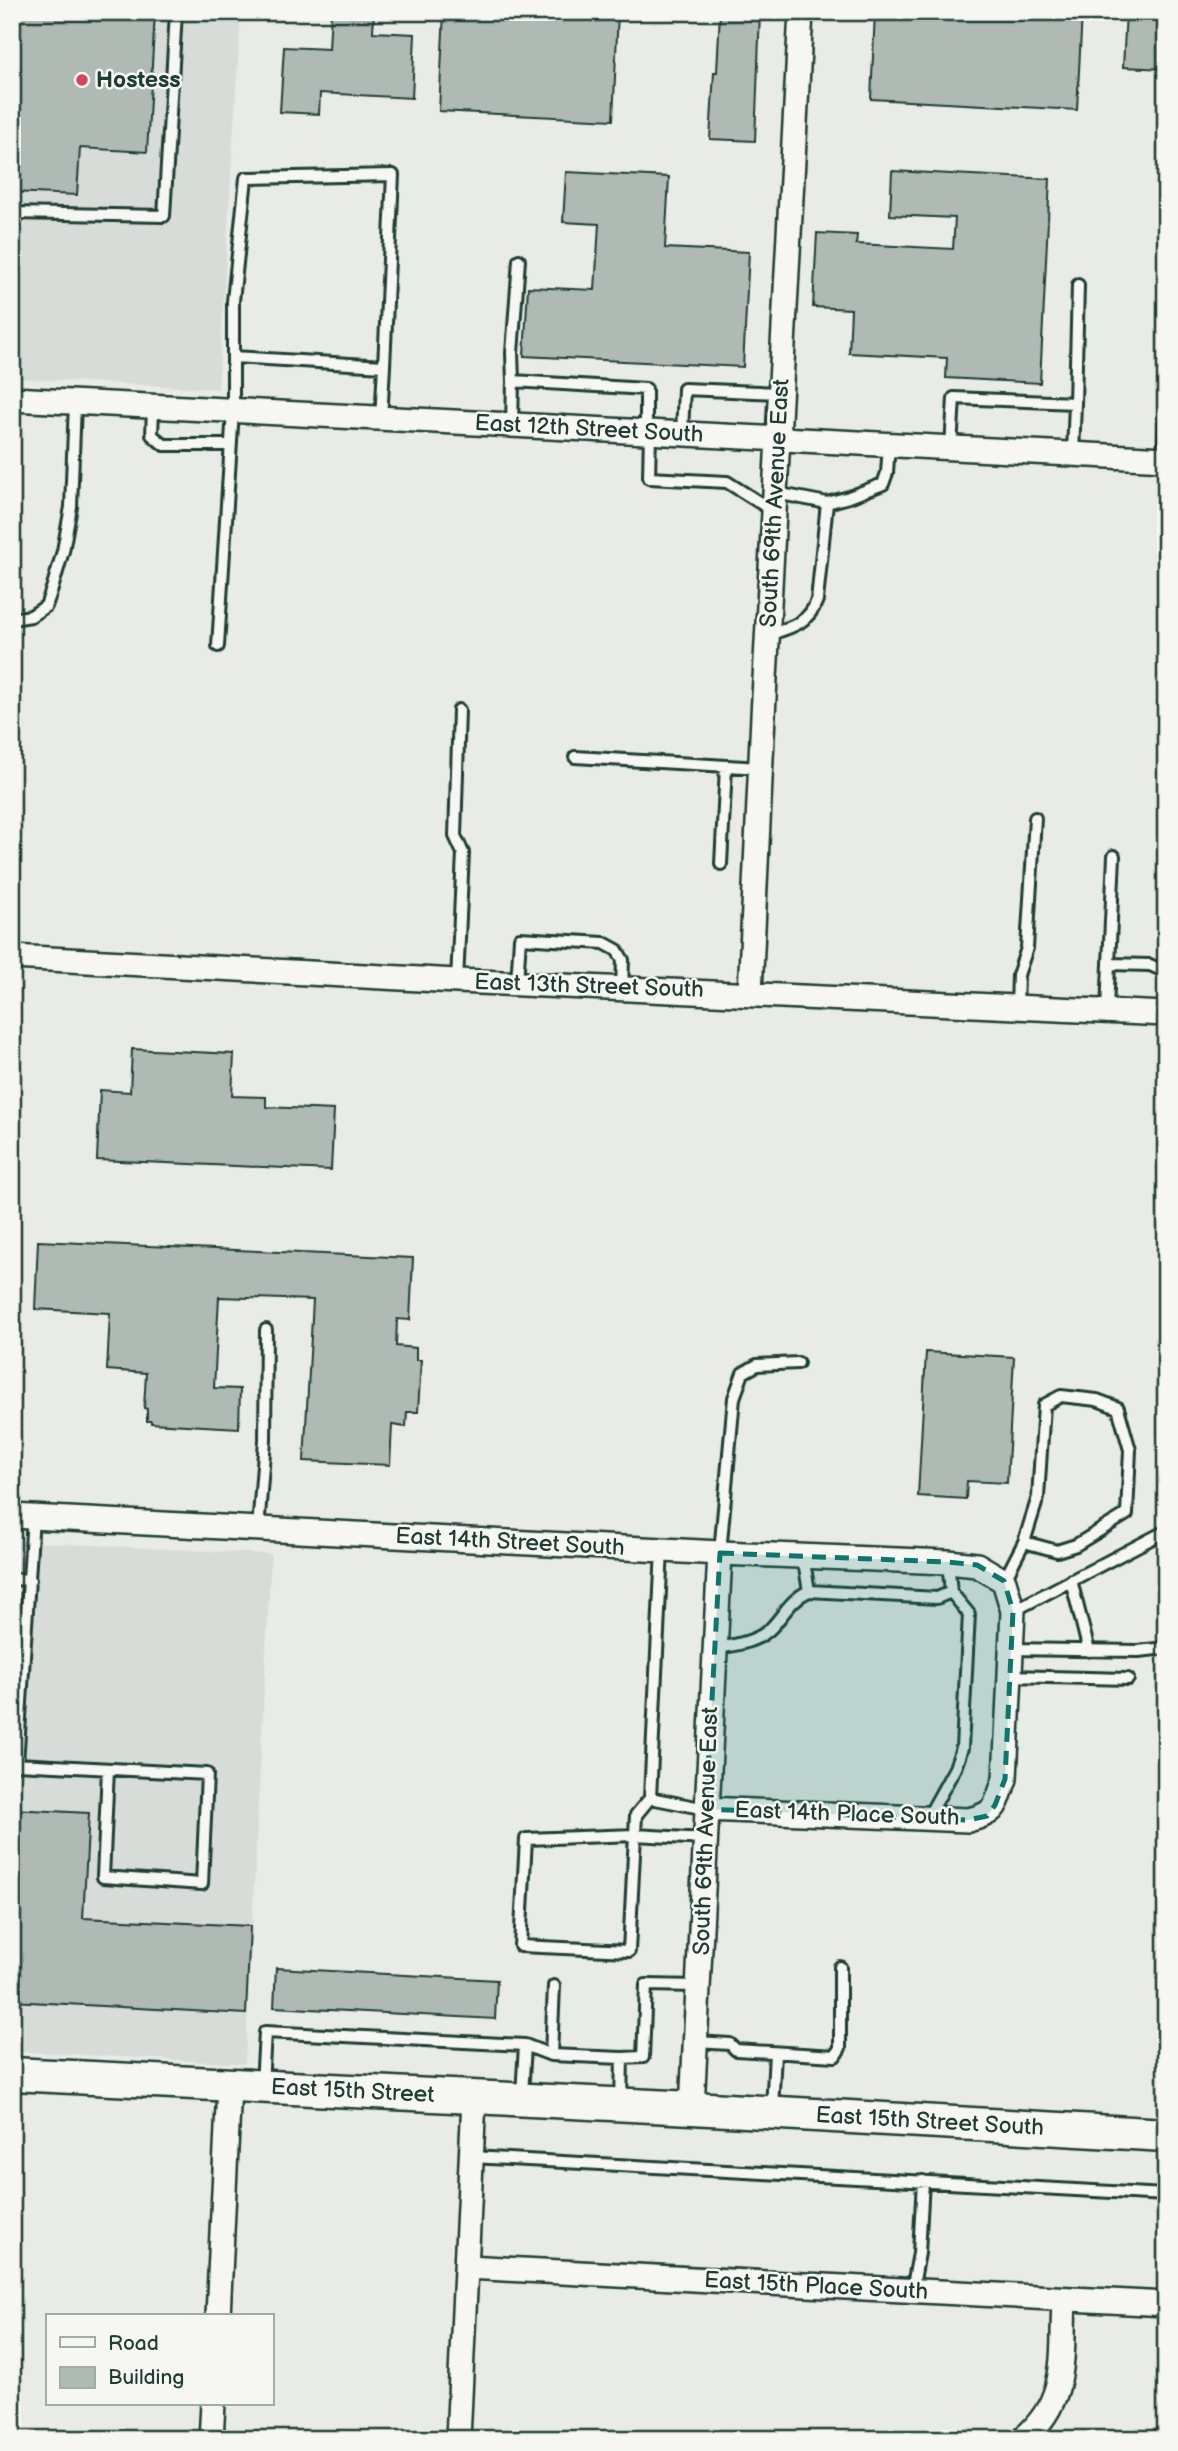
<svg xmlns="http://www.w3.org/2000/svg" width="1178" height="2451" font-family="'Balsamiq Sans',sans-serif">
	<rect width="100%" height="100%" fill="#e9ebe7"/>
	<filter id="ink" filterUnits="userSpaceOnUse"><feTurbulence type="fractalNoise" baseFrequency=".0143" numOctaves="2"/><feDisplacementMap in="SourceGraphic" scale="14" xChannelSelector="R" yChannelSelector="G"/><feConvolveMatrix kernelMatrix="1 2 1 2 8 2 1 2 1" color-interpolation-filters="sRGB"/></filter>
	<g filter="url(#ink)">
		<!-- built -->
		<path fill="#d8dcd8" d="M12,12H241L218,389L12,378Z
			M12,1541L271,1554L245,2064L12,2051Z"/>
		<!-- building -->
		<path fill="#b0bab5" stroke="#1f3d34" stroke-width="2" d="M12,12H155L147,152L80,148L77,195L12,192Z
			M331,12H374L373,32L415,34L412,98L320,93L319,114L280,112L284,47L329,49Z
			M444,12H618L613,120L439,111Z
			M720,12H760L755,141L710,139L714,72H717Z
			M875,12H1082L1077,110L871,99Z
			M1126,12H1166V69L1123,67Z
			M892,171L1050,179L1040,383L946,378L947,358L849,353L851,309L813,307L817,233L857,235L856,244L953,249L955,218L890,215Z
			M566,172L669,177L665,248L749,252L743,367L524,356L528,287L595,290L599,224L563,222Z
			M132,1049L234,1054L232,1096L266,1097V1107L334,1110L331,1170L97,1160L100,1090L130,1092Z
			M38,1241L413,1258L410,1320L397,1319L396,1346L416,1348V1360H421L418,1412H407L406,1427L392,1425L390,1465L304,1461L313,1300L219,1297L214,1388L240,1389L239,1428L151,1423V1421H147V1409L144,1408L146,1373L107,1370L110,1313L35,1309Z
			M926,1352L1014,1357L1007,1483L967,1481L966,1499L918,1496Z
			M12,1809L89,1813L83,1918L250,1926L246,2014L12,2001Z
			M276,1968L497,1980L495,2019L274,2007Z"/>
		<g fill="none" stroke-linecap="round" stroke-linejoin="round">
			<defs>
				<path id="lane" d="M12,213L164,216L176,12
					M233,357V301L246,178L393,175L384,366
					M513,381L512,353L519,260
					M1075,403L1078,285
					M153,408L152,435L164,445H230
					M512,425L513,381L646,389V431
					M650,431L649,478L727,482L773,511
					M682,433L684,389L781,393
					M951,447L954,398L1075,403L1073,454
					M1163,459L1166,410
					M776,493L827,503L849,497L883,484L887,473L889,444
					M12,619L31,616L46,606L52,589L63,551L71,507L75,403
					M767,635C789,628 809,624 817,600L827,503
					M218,646L233,410V357L384,366L381,419
					M575,757L761,768
					M721,864L726,767
					M1109,964L1114,856
					M457,981L463,853L455,836L459,710
					M517,983L520,938L604,943L617,950L623,960L622,988
					M1017,1007L1018,975L1027,948L1035,818
					M1107,1011L1109,964L1150,965L1166,972
					M258,1529L265,1440L266,1330
					M662,1549L650,1798L636,1815L629,1951L520,1946L526,1839L635,1835L705,1839
					M720,1553L734,1398L743,1373L757,1365L798,1363
					M803,1556L809,1591
					M12,1579L30,1580
					M1071,1580L1089,1651
					M1004,1581L1024,1542L1038,1497L1044,1405L1061,1396L1097,1400L1118,1408L1130,1450L1127,1514L1076,1545L1057,1551L1024,1542
					M1013,1611L1166,1531
					M714,1648C733,1646 759,1642 772,1627C785,1613 791,1599 809,1591L937,1598L951,1592
					M1011,1649L1138,1651L1166,1648
					M1010,1676L1128,1679
					M17,1764L207,1774L202,1884L103,1877L108,1769
					M14,1766L17,1764L33,1517
					M650,1798L706,1809
					M928,1817L955,1768L962,1748L969,1614L951,1592L948,1562
					M696,2042L730,2044L736,2050L835,2056L840,2048V1967
					M551,2055L554,1986
					M622,2058L643,2057L646,1985L699,1986
					M262,2085L265,2032L525,2045L551,2055L622,2058L621,2102
					M522,2095L525,2045
					M772,2109L775,2053
					M471,2157L1166,2195
					M912,2291L919,2253L923,2181"/>
				<path id="street" d="M12,399L1166,459
					M12,957L457,981L1166,1014
					M750,993L763,716L801,12
					M12,1516L720,1553L948,1562L977,1565L1004,1581L1013,1611L1005,1779C995,1806 998,1813 968,1820L706,1809
					M692,2108L720,1553
					M467,2267L1166,2304
					M218,2316L229,2086
					M211,2439L213,2404
					M458,2439L474,2099
					M1023,2439C1070,2399 1061,2355 1064,2300"/>
				<g id="secondary">
					<path id="s1" d="M12,2074L692,2108L1166,2135"/>
				</g>
			</defs>
			<!-- lane casing -->
			<use href="#lane" stroke="#1f3d34" stroke-width="16"/>
			<!-- street casing -->
			<use href="#street" stroke="#1f3d34" stroke-width="28"/>
			<!-- secondary casing -->
			<use href="#secondary" stroke="#1f3d34" stroke-width="37"/>
			<!-- lane -->
			<use href="#lane" stroke="#f6f6f2" stroke-width="10"/>
			<!-- street -->
			<use href="#street" stroke="#f6f6f2" stroke-width="23"/>
			<!-- secondary -->
			<use href="#secondary" stroke="#f6f6f2" stroke-width="32"/>
		</g>
	</g>
	<!-- marked area -->
	<path fill="#0f766e" fill-opacity="0.2" stroke="#0f766e" stroke-width="5" stroke-dasharray="14 9" stroke-linejoin="round" d="M720,1553L948,1562L977,1565L1004,1581L1013,1611L1005,1779L995,1805L987,1816L968,1820L706,1809Z"/>
	<!-- markers -->
	<circle fill="#d1495b" stroke="#f6f6f2" stroke-width="2.5" cx="82" cy="80" r="7"/>
	<g text-anchor="middle" dominant-baseline="central" stroke-width="5" stroke-linejoin="round" paint-order="stroke">
		<!-- poi labels -->
		<g font-size="23" font-weight="bold" fill="#1f3d34" stroke="#f6f6f2" text-anchor="start">
			<text x="96" y="80">Hostess</text>
		</g>
		<!-- street labels -->
		<g font-size="23" fill="#1f3d34" stroke="#f6f6f2">
			<text transform="translate(589 429) rotate(3)">East 12th Street South</text>
			<text transform="translate(775 503) rotate(-87)">South 69th Avenue East</text>
			<text transform="translate(589 986) rotate(2)">East 13th Street South</text>
			<text transform="translate(510 1542) rotate(3)">East 14th Street South</text>
			<text transform="translate(847 1814) rotate(2)">East 14th Place South</text>
			<text transform="translate(706 1831) rotate(-88)">South 69th Avenue East</text>
			<text stroke="none"><textPath href="#s1" startOffset="341">East 15th Street</textPath></text>
			<text stroke="none"><textPath href="#s1" startOffset="919">East 15th Street South</textPath></text>
			<text transform="translate(816 2286) rotate(3)">East 15th Place South</text>
		</g>
	</g>
	<!-- margin -->
	<rect width="1178" height="2451" fill="none" stroke="#f6f6f2" stroke-width="42"/>
	<rect x="21" y="21" width="1136" height="2409" fill="none" stroke="#1f3d34" stroke-width="2.5" filter="url(#ink)"/>
	<!-- legend -->
	<rect x="46" y="2314" width="228" height="91" fill="#f6f6f2" stroke="#a0aca6" stroke-width="2"/>
	<rect x="60" y="2337" width="35" height="10" fill="#f6f6f2" stroke="#a0aca6" stroke-width="2"/>
	<text x="108" y="2350" font-size="21" fill="#1f3d34">Road</text>
	<rect x="60" y="2367" width="35" height="21" fill="#b0bab5" stroke="#a0aca6" stroke-width="2"/>
	<text x="108" y="2384" font-size="21" fill="#1f3d34">Building</text>
</svg>
